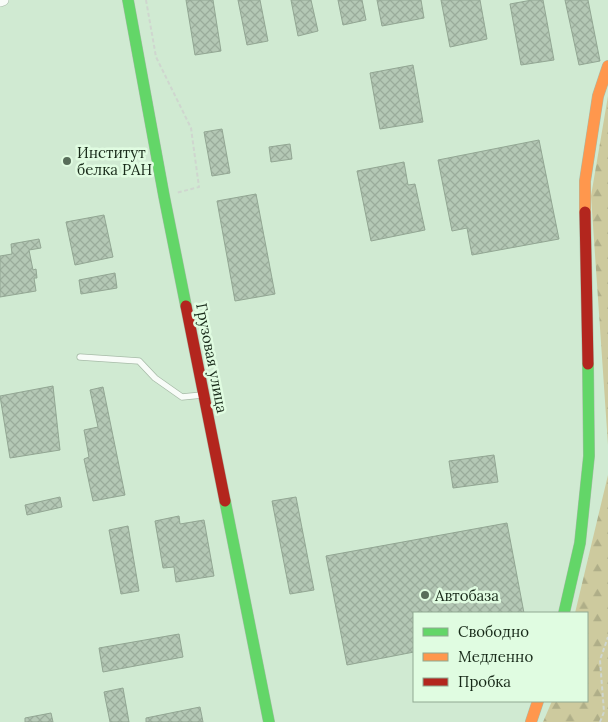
<svg xmlns="http://www.w3.org/2000/svg" width="608" height="722" font-family="Lora,serif">
	<defs>
		<pattern id="forest-firs" width="22" height="20" patternUnits="userSpaceOnUse" patternTransform="scale(1.25)"><rect width="22" height="20" fill="#cdca9e"/><path d="M5 1l3.5 6h-7zM16 11l3.5 6h-7z" fill="#afae88"/></pattern>
		<pattern id="building-cross-hatch" width="8" height="8" patternUnits="userSpaceOnUse" patternTransform="scale(1.25)"><rect width="8" height="8" fill="#b4c8b5"/><path d="M0 0l8 8M0 8l8-8" fill="none" stroke="#9aac9b"/></pattern>
	</defs>
	<rect width="100%" height="100%" fill="#d0ead2"/>
	<!-- forest -->
	<path fill="url(#forest-firs)" d="M608,96V445L591,196Z
		M608,475V722H543L552,701H587V613H575Z"/>
	<!-- building -->
	<path fill="url(#building-cross-hatch)" stroke="#92a693" d="M186,0H213L221,51L195,55Z
		M238,0H260L268,41L247,45Z
		M291,0H311L318,31L298,36Z
		M338,0H362L366,20L343,25Z
		M377,0H421L424,18L382,26Z
		M441,0H480L487,39L450,47Z
		M532,0H543L554,60L521,65L510,4Z
		M565,0H588L600,61L579,65Z
		M413,65L423,122L380,129L370,73Z
		M222,129L230,173L212,176L204,132Z
		M539,140L559,239L472,255L467,228L452,231L438,160Z
		M290,144L292,159L271,162L269,147Z
		M404,162L408,185L415,184L425,230L371,241L357,171Z
		M256,194L275,294L235,301L217,201Z
		M104,215L113,257L75,265L66,222Z
		M39,239L41,248L29,250L33,270L36,269L37,278H34L36,291L0,297V256L12,254L11,244Z
		M115,273L117,288L81,294L79,280Z
		M53,386L60,450L10,458L0,396Z
		M103,387L125,495L93,501L84,459L89,457L84,430L98,427L90,390Z
		M494,455L498,482L453,488L449,461Z
		M60,497L62,507L27,515L25,505Z
		M296,497L314,590L290,594L272,501Z
		M179,516L180,524L204,520L214,576L176,582L174,567L163,568L155,521Z
		M507,523L524,613H414V652L347,665L326,556Z
		M128,526L139,591L121,594L109,530Z
		M179,634L183,657L103,672L99,648Z
		M123,688L129,722H110L104,692Z
		M200,707L203,722H146V718Z
		M51,713L53,722H25V718Z"/>
	<g fill="none" stroke-linecap="round" stroke-linejoin="round">
		<defs>
			<path id="lane" d="M80,357L139,361L155,378L182,397L202,395"/>
			<path id="street" d="M0,1L3,0"/>
			<path id="fast" d="M128,0L164,196L186,306
				M225,501L269,722
				M564,613L580,543L589,456L588,364"/>
			<path id="slow" d="M585,212V181L598,96L608,66
				M531,722L538,701"/>
			<path id="jam" d="M585,212L588,364
				M186,306L225,501"/>
		</defs>
		<!-- lane casing -->
		<use href="#lane" stroke="#a7bba8" stroke-width="7"/>
		<!-- street casing -->
		<use href="#street" stroke="#a7bba8" stroke-width="12"/>
		<!-- fast casing -->
		<use href="#fast" stroke="#a7bba8" stroke-width="12"/>
		<!-- slow casing -->
		<use href="#slow" stroke="#a7bba8" stroke-width="12"/>
		<!-- jam casing -->
		<use href="#jam" stroke="#a7bba8" stroke-width="12"/>
		<!-- path -->
		<path stroke="#cfd6cf" stroke-width="2" stroke-dasharray="4 2.5" stroke-linecap="butt" d="M146,0L156,57L191,128L199,187L176,193
			M600,722L604,712L600,660L608,637"/>
		<!-- lane -->
		<use href="#lane" stroke="#f8fcf8" stroke-width="5.5"/>
		<!-- street -->
		<use href="#street" stroke="#f8fcf8" stroke-width="11"/>
		<!-- fast -->
		<use href="#fast" stroke="#63d668" stroke-width="11"/>
		<!-- slow -->
		<use href="#slow" stroke="#ff974d" stroke-width="11"/>
		<!-- jam -->
		<use href="#jam" stroke="#b3261e" stroke-width="11"/>
	</g>
	<!-- markers -->
	<g fill="#586d5a" stroke="#e0fce1" stroke-width="2">
		<circle cx="67" cy="161" r="5"/>
		<circle cx="425" cy="595" r="5"/>
	</g>
	<g text-anchor="middle" dominant-baseline="central" stroke-width="5" stroke-linejoin="round" paint-order="stroke">
		<!-- poi labels -->
		<g font-size="15" fill="#182a19" stroke="#e0fce1" text-anchor="start">
			<text x="77" y="152">Институт<tspan x="77" dy="17">белка РАН</tspan></text>
			<text x="435" y="595">Автобаза</text>
		</g>
		<!-- street labels -->
		<g font-size="15" fill="#182a19" stroke="#e0fce1">
			<text transform="translate(212 358) rotate(79)">Грузовая улица</text>
		</g>
	</g>
	<!-- legend -->
	<rect x="413" y="612" width="175" height="90" fill="#e0fce1" stroke="#90a891"/>
	<rect x="423" y="628" width="25" height="8" fill="#63d668" stroke="#90a891"/>
	<text x="458" y="637" font-size="15" fill="#182a19">Свободно</text>
	<rect x="423" y="653" width="25" height="8" fill="#ff974d" stroke="#90a891"/>
	<text x="458" y="662" font-size="15" fill="#182a19">Медленно</text>
	<rect x="423" y="678" width="25" height="8" fill="#b3261e" stroke="#90a891"/>
	<text x="458" y="687" font-size="15" fill="#182a19">Пробка</text>
</svg>
